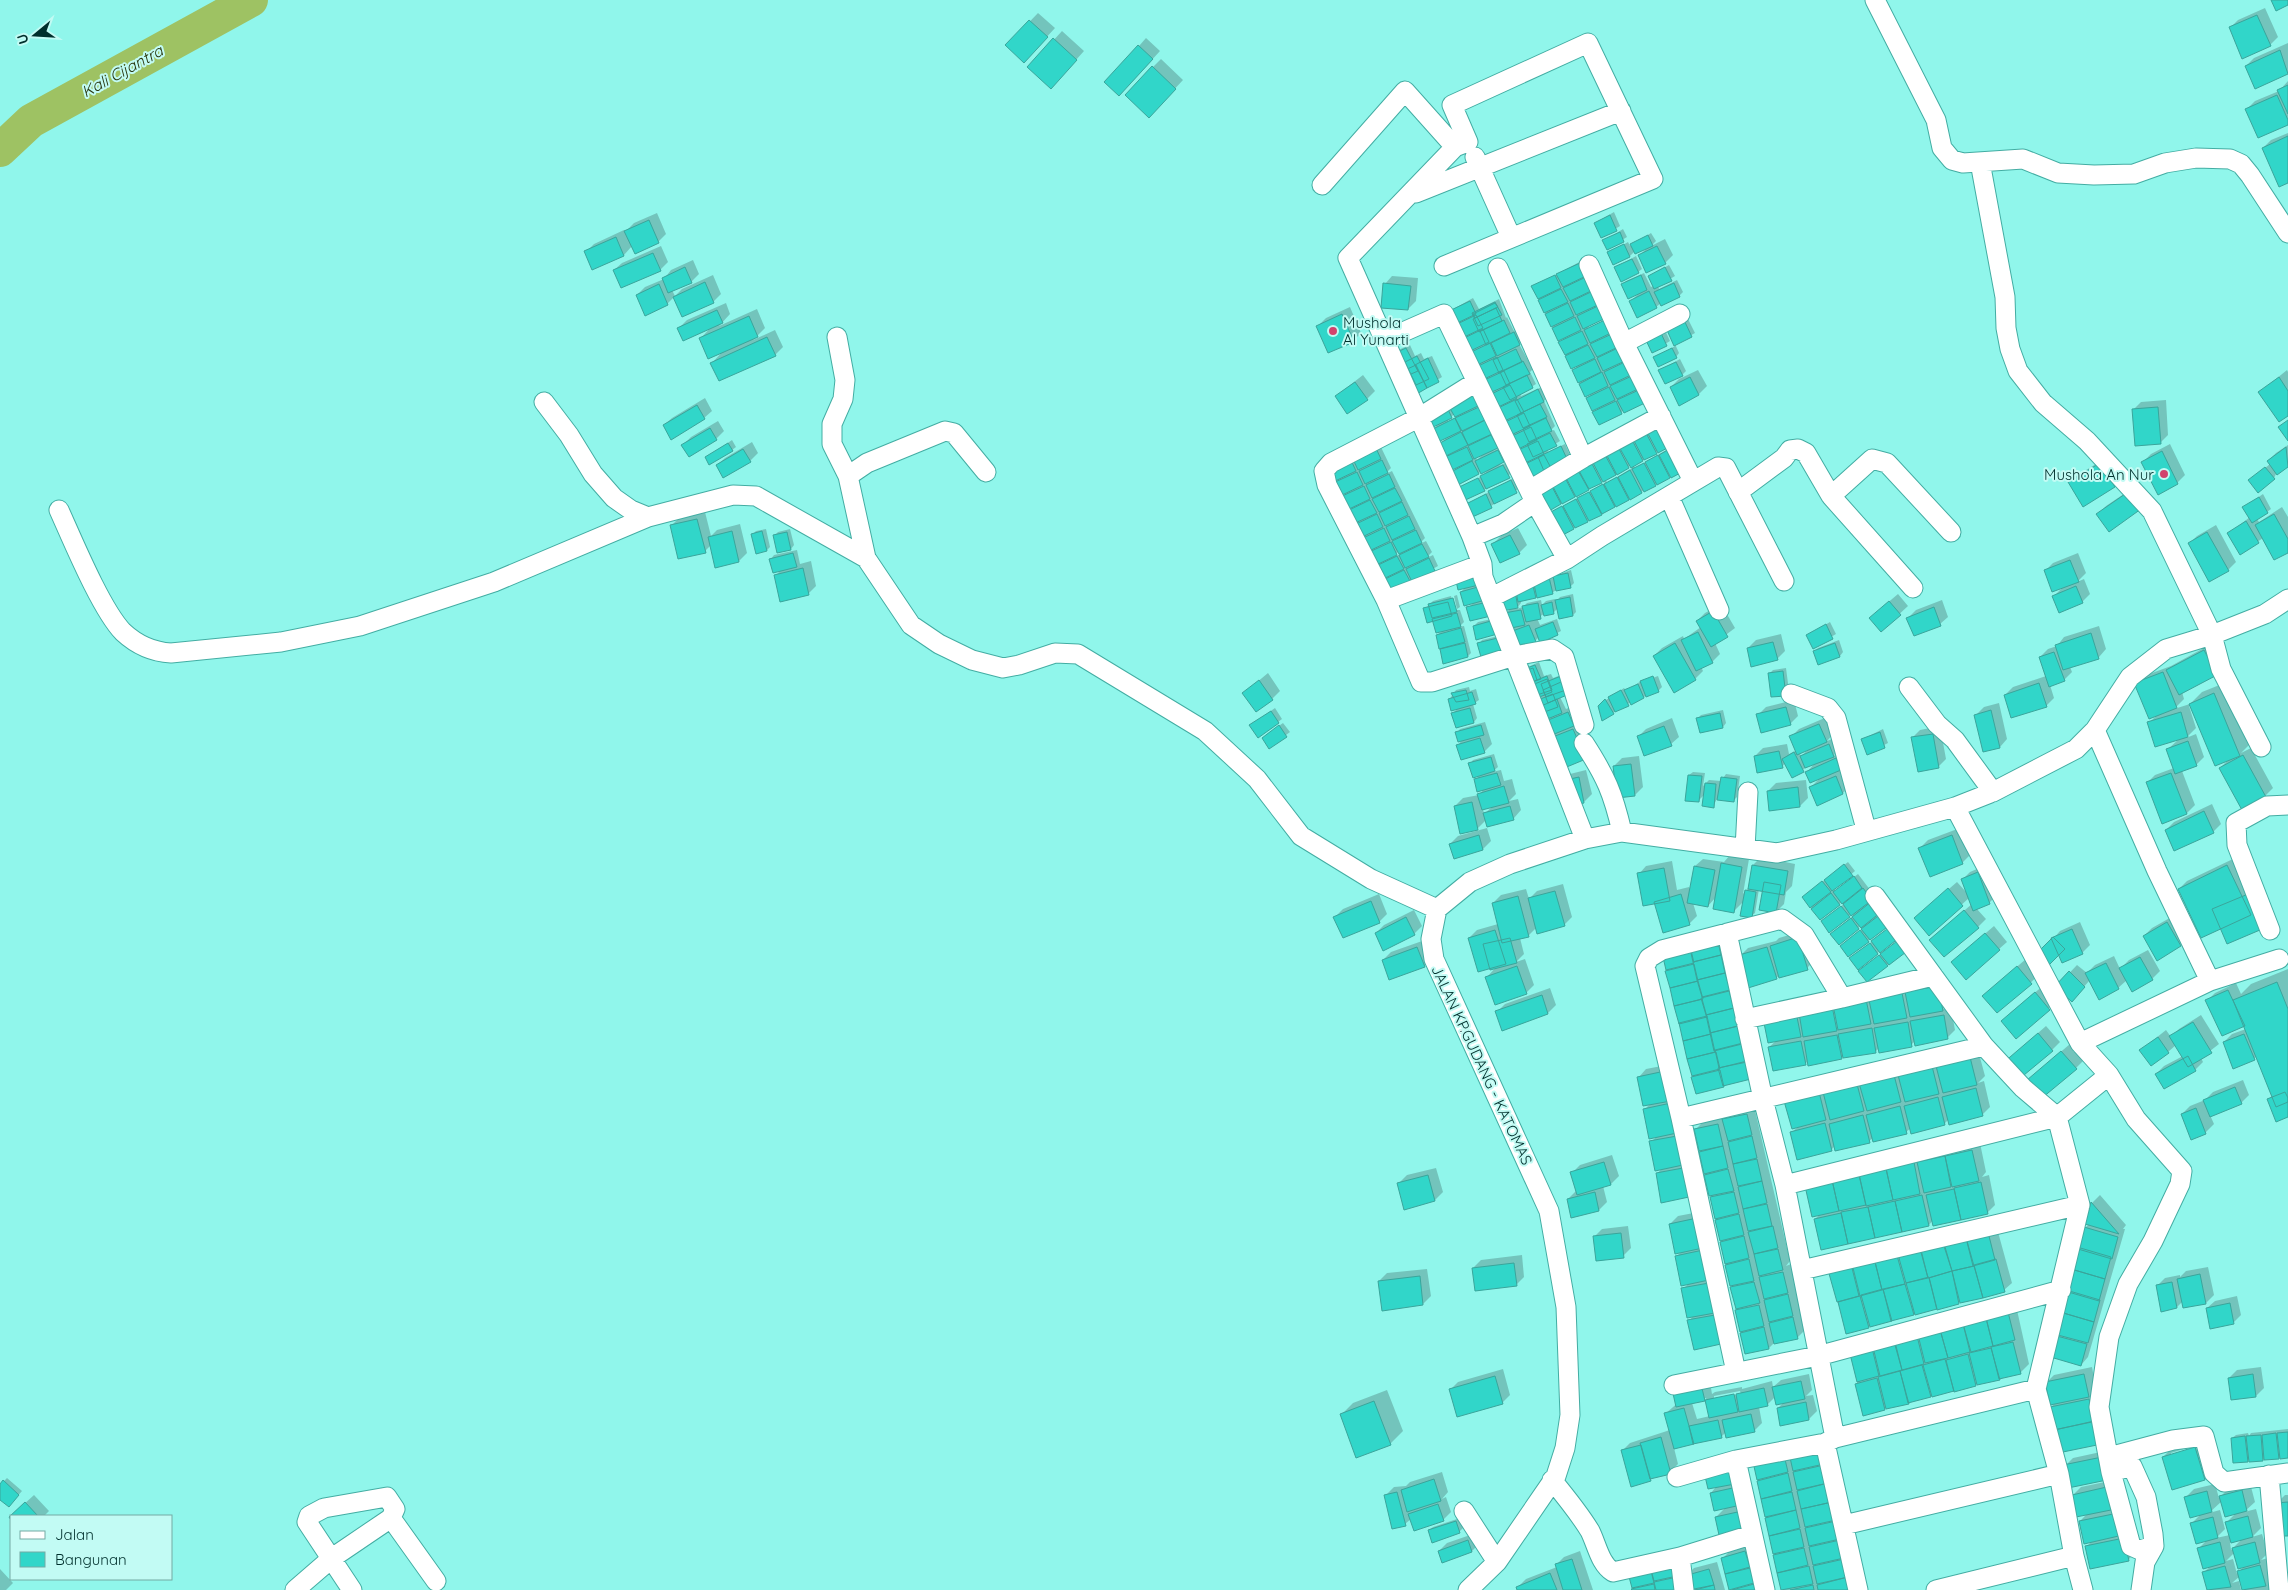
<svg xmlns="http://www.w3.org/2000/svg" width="2288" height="1590" font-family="Quicksand,sans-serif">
	<rect width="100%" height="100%" fill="#90f6eb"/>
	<!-- shadow -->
	<path fill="#0003" fill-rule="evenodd" d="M2265,8L2278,37L2270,45L2230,28L2238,20Z
		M1038,13L1055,28L1032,53L1007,45Z
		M1062,31L1084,51L1059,79L1029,67Z
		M1146,38L1160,51L1127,87L1139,46Z
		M2288,43V73L2255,87L2246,66L2254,58Z
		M1161,59L1183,80L1157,108L1153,67Z
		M2288,81V124L2247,109L2255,101L2279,91Z
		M2288,133V182L2263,148L2271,140Z
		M1614,212L1620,226L1602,237L1595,223Z
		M657,213L666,234L658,242L632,246L624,255L593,268L586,252L594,244L624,230L625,232L634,223Z
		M1623,229L1627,237L1607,249L1604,241Z
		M1651,233L1656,241L1651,246L1665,239L1673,255L1665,263L1639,256L1648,247L1635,251L1630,256L1609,253L1628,242L1630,246Z
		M661,246L668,262L660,270H614L622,263Z
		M1636,256L1642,269L1638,272L1616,267Z
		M693,260L699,274L691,282L672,290L675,296L682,289L713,275L721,294L713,302L682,316L674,297L667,304L637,295L645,287L664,279L671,270Z
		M1583,260L1609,313L1588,327V329L1611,318L1630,375L1638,372L1637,390L1644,386L1621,413L1594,412L1600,406L1587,398L1593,392L1586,395L1574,370L1579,364L1572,368L1560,342L1566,336L1559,339L1533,287Z
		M1669,265L1675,276L1658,286L1659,289L1677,280L1683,292L1679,296L1661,303L1656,307L1631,301L1639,293L1623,285L1626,281L1644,273L1651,287L1654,286L1649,276Z
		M1392,276L1418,278L1416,301L1408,309L1385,284Z
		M1473,298L1479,309L1499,299L1506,318L1507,317L1514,331L1518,329L1523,340L1519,344L1533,369L1530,372L1536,384L1520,394L1521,396L1542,387L1547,398L1544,401L1555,426L1549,432L1554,430L1560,441L1547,449L1548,452L1565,444L1570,455L1567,458L1522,466L1516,452L1522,446L1514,449L1489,396L1495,390L1486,393L1468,354L1475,348L1467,351L1448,312Z
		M726,303L730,314L719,326L757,309L765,328L753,340L775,330L783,347L775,355L712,363L724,350L701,338L712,326L679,328L687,320Z
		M1350,307L1361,333L1353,341L1318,326L1326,318Z
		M1687,317L1695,333L1675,344L1679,353L1676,357H1655L1675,346L1667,329Z
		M1663,326L1670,341L1652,352Z
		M1410,345L1415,356L1421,353L1424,359L1432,356L1442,377L1415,393L1398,350Z
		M1680,359L1686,371L1682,375L1660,370Z
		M1698,370L1707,386L1699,394L1671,387L1679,379Z
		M2287,370L2288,372V414L2260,392Z
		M1363,375L1375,391L1367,399L1336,396Z
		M1475,391L1500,443L1493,451L1502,447L1507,458L1499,466L1507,462L1512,473L1484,490L1457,489L1482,476L1489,469L1478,473H1451L1458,466L1445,458L1451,452L1440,444L1446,438L1433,430L1439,423L1425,416ZM1454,414L1456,417L1448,421V420ZM1484,453L1477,460L1476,457Z
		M705,398L712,411L704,418L664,425L672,418Z
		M2166,400L2168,435L2160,443L2133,410L2141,402Z
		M718,421L724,431L716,439L683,445L691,437Z
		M1649,428L1658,451L1633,465L1635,468L1675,445L1669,477L1573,528L1551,513L1605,483L1603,480L1560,503L1538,488ZM1631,465L1632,468L1607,483L1606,480Z
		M732,440L736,447L732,450L706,458Z
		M752,442L758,453L750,461L717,465L725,458Z
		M1379,443L1391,468L1384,475L1392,471L1425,538L1418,545L1426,541L1432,552L1425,559L1433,555L1438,566L1410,582H1382L1389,575L1376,567L1382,561L1374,564L1342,497L1348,491L1341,494L1328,469ZM1399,551L1400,554L1393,557Z
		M2170,444L2185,475L2177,483L2143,462L2151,454Z
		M2288,445V466L2276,474L2274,478L2254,477L2270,464L2268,461L2276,453Z
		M2109,456L2122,478L2115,486L2084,505L2070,482L2078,475Z
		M1515,477L1520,488L1491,506H1464Z
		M2137,485L2140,508L2098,514L2106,506Z
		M2263,494L2271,509L2257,519L2259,522L2282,507L2288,517V551L2263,538L2241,553L2228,534L2250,517L2244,507Z
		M705,512L711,536L717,530L740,524L747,553L739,561L711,545L705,551L671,526L679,518Z
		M2216,525L2236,562L2228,570L2189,544L2197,536Z
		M1518,528L1527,545L1519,553L1493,544L1501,536Z
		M766,529L770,547L767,550L752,535L756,531Z
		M790,529L794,545L791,549L774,536L778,532Z
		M797,550L800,564L811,561L816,586L808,594L775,576L781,570L771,559L774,555Z
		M2078,553L2086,573L2077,582L2084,579L2090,594L2082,602L2054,596L2063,587L2045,571L2053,563Z
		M1483,567L1498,611L1468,608L1474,602L1461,592Z
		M1571,570L1574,583L1570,587L1556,590L1552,593L1538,594L1521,600V603L1516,609L1523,607L1527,603L1541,600L1542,605L1546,601L1555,599L1556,602L1560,597L1573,594L1576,612L1573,615L1558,608L1553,613L1544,614L1537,618L1540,625L1557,619L1561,631L1541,641L1539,637L1535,641L1509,633L1516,625L1505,614L1511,608L1500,595Z
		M1898,594L1908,606L1881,631L1879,610Z
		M1457,595L1460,607L1457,609L1454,596Z
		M1451,596L1455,610H1460L1464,622L1459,627L1464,626L1471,653L1468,656L1444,662L1437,635L1442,631L1425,609L1433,601Z
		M1942,600L1948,617L1940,624L1908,618L1916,610Z
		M1721,604L1735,628L1715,643L1720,654L1712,662L1701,667L1703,671L1695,679L1654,656L1662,648L1683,636L1684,639L1701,627L1697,621L1705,613Z
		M1501,617L1477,638L1474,626L1478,622Z
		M1830,622L1836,634L1814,647L1808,635Z
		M2099,626L2106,649L2099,657L2070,667L2072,672L2064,680L2050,685L2054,698L2046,706L2005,695L2013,687L2046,676L2040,657L2048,649L2057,646L2064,637Z
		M1506,634L1509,646L1479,644L1482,640Z
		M1781,634L1785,651L1777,659L1748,648L1756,640Z
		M1839,640L1843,652L1840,656L1814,652L1818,648Z
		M2213,643L2224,666L2182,692L2184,699L2174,709L2190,704L2202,692L2227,682L2252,742L2241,753L2251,748L2273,788L2265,796L2220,768L2230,758L2191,706H2189L2196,728L2186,738L2196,734L2204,757L2196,765L2182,771L2195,805L2187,813L2147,783L2155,775L2174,768L2168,749L2179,739L2149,723L2157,715L2136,683L2144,676L2171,666Z
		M1539,662L1544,676L1551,674L1553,678L1564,674L1560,697L1566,709L1576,705L1581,717L1572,726L1581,722L1593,750L1558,769L1535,702L1542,694L1519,671Z
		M1786,668L1789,691L1769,674L1773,670Z
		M1268,673L1280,691L1272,699L1244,693Z
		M1658,676L1662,687L1658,691L1631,702L1613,713L1603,702L1624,688L1626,691L1644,679V681Z
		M1469,687L1470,691L1476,689L1479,700L1473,704L1477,718L1474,722L1453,713L1458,708L1449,700L1456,690Z
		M1794,700L1798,716L1790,724L1758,715L1766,707Z
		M1999,703L2007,739L2000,747L1976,715L1984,707Z
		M1275,708L1282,719L1278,722H1255Z
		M1723,710L1726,723L1723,727L1701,732L1698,718L1701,715Z
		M1827,717L1834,733L1827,741L1837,737L1841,748L1833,756L1844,751V769L1851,785L1843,793L1818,804L1811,787L1821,777L1807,772L1816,762L1792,776L1785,763L1782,767L1755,756L1763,748L1787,744L1789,754L1797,750L1791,737L1799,729ZM1809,749L1801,756L1799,752Z
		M1672,718L1679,737L1671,744L1638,737L1646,729Z
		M1485,722L1492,744L1484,752L1458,745L1463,739L1457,733L1460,729Z
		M1283,723L1290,732L1270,747L1267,734Z
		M1940,726L1946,759L1938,767L1912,738L1920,730Z
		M1883,729L1888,743L1868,753L1863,739Z
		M1494,754L1498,767L1492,772L1501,770L1504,781L1512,779L1516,794L1509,801L1518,799L1521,810L1514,818L1486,820L1477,829L1455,806L1463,798L1479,795L1485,788L1475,780L1481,774L1470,764L1473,760ZM1492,807L1484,814L1483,809Z
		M1639,756L1643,787L1635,795L1614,766L1622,758Z
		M1586,770L1592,794L1584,802L1562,782L1570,774Z
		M1693,772L1705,773L1703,786L1709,780L1721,781L1726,774L1740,776L1737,797L1733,801L1717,799L1713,806L1704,795L1698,801L1689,775Z
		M1806,780L1808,798L1800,806L1768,791L1776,783Z
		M2212,804L2221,824L2213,832L2166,830L2174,822Z
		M1487,828L1491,841L1483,849L1450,844L1458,836Z
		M1960,828L1970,855L1962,863L1920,848L1928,840Z
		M1730,855L1749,859L1743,894L1749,887L1753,865L1761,857L1795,864L1792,886L1786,892L1784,904L1776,912L1764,890L1759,889L1755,913L1751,916L1744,901L1733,912L1716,897L1708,906L1693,903L1697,916L1689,924L1656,902L1639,874L1646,866L1672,861L1677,890L1689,887L1691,893L1695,866L1703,859L1724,862Z
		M2235,858L2261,885L2221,927L2179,889L2187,881Z
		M1848,862L1855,871L1834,889L1836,891L1858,874L1893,920L1868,941L1845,943L1863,929L1861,926L1858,928L1835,930L1853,916L1851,914L1849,916L1826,918L1844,904L1842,902L1820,919L1803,897Z
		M1986,865L1997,895L1989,903L1976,908L1986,919L1978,927L1939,932L1972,904L1969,898L1929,934L1915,918L1957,882L1967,893L1962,880L1970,872Z
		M1563,884L1572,917L1564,925L1537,927L1528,936L1520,938L1524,954L1516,962L1525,959L1534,985L1526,993L1487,977L1497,966L1469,938L1477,930L1498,924L1493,903L1501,895L1526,889L1529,899L1537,891Z
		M1379,894L1387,914L1379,922L1335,917L1343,909Z
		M1414,910L1422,926L1414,934L1376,933L1384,925Z
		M2175,915L2188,938L2180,945L2144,936L2152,928Z
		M2080,922L2090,945L2082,953L2053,939L2060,931Z
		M1994,926L2007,942L1966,978L1952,962Z
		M1725,930L1750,1078L1697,1093L1663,953Z
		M1806,930L1815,960L1807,968L1780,975L1776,978L1740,956L1748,948L1776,941L1779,938Z
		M1425,940L1432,958L1424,966L1383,960L1391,952Z
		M1874,940L1880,951L1858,968L1854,955Z
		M2148,950L2160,971L2152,979L2127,980L2118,988L2090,980L2072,1000L2057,986L2077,965L2087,973L2095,965L2114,956L2120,969L2129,960Z
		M1883,952L1889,963L1887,965L1864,967Z
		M2026,959L2039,975L1998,1012L1992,988Z
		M2288,969V1116L2268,1100L2272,1096L2257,1056L2254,1059L2224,1042L2232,1034L2246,1029L2244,1025L2207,1001L2215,993L2236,983L2241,994L2251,984Z
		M1946,979L1950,1002L1943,1009L1951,1008L1955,1030L1947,1038L1915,1041L1911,1045L1879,1048L1876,1051L1844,1056L1841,1058L1809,1060L1805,1064L1769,1047L1777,1040L1764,1019Z
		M2044,985L2057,1001L2016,1037L2010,1013Z
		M1550,988L1556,1005L1548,1013L1497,1012L1505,1004Z
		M2201,1015L2219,1044L2201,1058L2203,1062L2195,1070L2164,1088L2156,1074L2164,1066L2183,1056L2176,1045L2168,1052L2141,1050L2166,1030L2171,1037L2179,1029Z
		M2046,1026L2060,1042L2052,1050L2013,1055Z
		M2070,1044L2084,1060L2076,1068L2036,1073Z
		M1978,1050L1985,1076L1978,1083L1984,1081L1990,1107L1982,1115L1949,1119L1944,1124L1911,1128L1906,1132L1873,1138L1869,1141L1835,1146L1831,1150L1792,1132L1799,1126L1786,1101Z
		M1672,1064L1696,1188L1657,1174L1662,1168L1651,1142L1657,1136L1645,1109L1650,1104L1639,1077L1646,1069Z
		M2243,1080L2249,1095L2241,1103L2210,1115L2214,1124L2206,1132L2192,1138L2182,1114L2190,1106L2205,1100L2213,1092Z
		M1754,1106L1790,1261L1786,1266L1791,1264L1806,1329L1798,1337L1775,1342L1769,1348L1746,1353L1736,1310L1740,1307H1737L1695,1130L1703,1122L1726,1118L1732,1112Z
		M1980,1143L1986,1172L1982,1177L1989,1175L1995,1205L1987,1213L1934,1224L1933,1220L1929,1225L1822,1248L1815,1219L1820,1214L1806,1187Z
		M1612,1155L1619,1176L1611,1184L1603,1186L1607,1202L1599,1210L1572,1217L1568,1199L1576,1191L1572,1173L1580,1165Z
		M1436,1168L1443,1192L1435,1200L1399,1183L1407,1175Z
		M2100,1195L2126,1225L2123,1229H2125L2088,1357L2081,1365L2048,1355L2085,1228L2089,1224L2087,1223L2092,1203Z
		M1704,1211L1728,1335L1689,1321L1694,1315L1683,1289L1689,1283L1677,1256L1682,1251L1670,1224L1678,1216Z
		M1995,1221L2012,1283L2004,1290L1847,1332L1830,1270Z
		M1628,1226L1631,1248L1623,1256L1594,1237L1602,1229Z
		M1522,1255L1524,1277L1516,1285L1473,1268L1481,1260Z
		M2208,1267L2214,1295L2206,1303L2184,1307L2183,1301L2177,1307L2157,1286L2165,1278L2180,1275V1277L2186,1271Z
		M1427,1269L1431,1296L1423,1304L1379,1281L1387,1273Z
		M2237,1296L2241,1315L2233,1323L2207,1308L2215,1301Z
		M2015,1301L2029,1364L2021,1372L1864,1414L1850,1350Z
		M2092,1367L2096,1388L2091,1393L2097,1392L2104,1436L2059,1452L2051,1407L2056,1402L2046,1383L2054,1375Z
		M2261,1367L2264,1388L2256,1396L2229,1378L2237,1370Z
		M1503,1369L1510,1395L1502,1403L1450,1390L1458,1382Z
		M1809,1374L1812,1390L1806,1396L1813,1395L1817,1411L1809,1419L1781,1424L1778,1408L1784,1402L1775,1397L1767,1405L1759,1407L1762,1423L1754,1431L1726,1432L1721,1437L1674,1448L1678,1464L1670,1472L1622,1451L1630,1443L1670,1430L1665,1414L1709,1376L1712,1394L1715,1392L1742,1387V1389L1772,1381L1773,1387L1781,1380ZM1740,1391L1741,1394L1714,1399V1396ZM1706,1398L1710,1416L1697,1419L1692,1403Z
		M1387,1390L1403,1431L1390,1444L1341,1415L1353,1403Z
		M2288,1429V1457L2250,1461V1458L2247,1461L2232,1438L2236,1435L2248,1433L2249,1436L2251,1433Z
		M1827,1439L1860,1590H1782L1754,1462Z
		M2203,1440L2212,1471L2204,1479L2163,1457L2171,1449ZM2200,1444L2201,1447L2171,1456V1453Z
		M2110,1450L2115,1471L2065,1466L2073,1458Z
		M1738,1459L1753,1520L1716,1517L1727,1506L1711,1493Z
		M1442,1472L1448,1492L1442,1499L1446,1497L1451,1512L1443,1520L1411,1519L1405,1524L1386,1495L1394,1487L1406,1486L1410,1482Z
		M7,1478L22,1491L9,1506L0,1498V1485Z
		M2119,1479L2136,1552L2128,1560L2086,1547L2093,1540L2080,1521L2088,1513L2073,1495L2081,1487Z
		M2250,1483L2255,1502L2244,1512L2256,1509L2261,1528L2252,1537L2262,1534L2268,1553L2261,1560L2268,1558L2273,1577L2268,1583L2274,1581L2276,1590H2244L2240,1576L2232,1583L2239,1581L2241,1590H2209L2204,1572L2211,1566L2198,1549L2208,1539L2191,1524L2202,1513L2186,1497L2194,1489L2215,1484L2219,1498L2228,1489ZM2222,1501L2236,1513L2226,1523L2230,1535L2216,1538L2225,1529L2220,1510L2209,1513ZM2242,1539L2231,1550L2230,1542ZM2235,1552L2245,1565L2237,1574L2233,1559L2226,1561Z
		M34,1495L49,1511L44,1516H11V1518L10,1517Z
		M2285,1495H2288V1535L2277,1503Z
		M1460,1518L1463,1528L1459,1532L1429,1530L1433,1527Z
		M1476,1533L1480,1543L1472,1551H1439L1447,1543Z
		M1753,1544L1766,1590H1731L1722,1559L1730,1551Z
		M1580,1551L1593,1590H1519L1518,1587L1526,1579L1557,1567L1556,1565L1564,1557Z
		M1717,1562L1725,1590H1633L1629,1573L1637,1565L1686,1576L1694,1568Z
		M0,1569L13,1583L6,1590H0Z"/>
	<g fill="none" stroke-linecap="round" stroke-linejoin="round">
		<!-- river -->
		<path stroke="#9ec263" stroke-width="34" d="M0,150L31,121L251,0"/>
	</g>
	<!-- building -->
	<path fill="#31d6c9" stroke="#3aa59b" d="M2271,0H2288V5L2276,11Z
		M2257,15L2271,46L2242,59L2229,27Z
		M1029,20L1048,37L1024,63L1005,45Z
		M1053,38L1077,60L1051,89L1027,67Z
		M1138,45L1153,59L1119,96L1104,82Z
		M2280,50L2288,74L2255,89L2245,66Z
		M1152,66L1176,89L1149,118L1125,95Z
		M2288,85V114L2277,90Z
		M2277,95L2288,120V125L2258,138L2245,109Z
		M2288,136V183L2279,187L2262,148Z
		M1610,215L1617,231L1601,238L1594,223Z
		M649,220L659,243L635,254L624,231Z
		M1620,232L1624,242L1607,250L1602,240Z
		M1648,235L1653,246L1635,254L1630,244Z
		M616,237L624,256L592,270L584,251Z
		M1624,244L1630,257L1613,265L1607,252Z
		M1657,246L1666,264L1646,273L1638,255Z
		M653,253L661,271L621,288L613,270Z
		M1632,259L1639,273L1621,282L1614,267Z
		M1580,263L1586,276L1563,287L1556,274Z
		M685,267L692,283L668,293L662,278Z
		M1665,267L1672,281L1654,289L1648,276Z
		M1555,275L1561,288L1538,299L1531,286Z
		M1641,275L1647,290L1628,299L1621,284Z
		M1586,277L1593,290L1570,301L1563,288Z
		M705,282L714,303L682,317L673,297Z
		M1383,283L1411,286L1408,310L1381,308Z
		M1674,283L1680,297L1661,306L1654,292Z
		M659,284L668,305L645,316L636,295Z
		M1561,289L1568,302L1544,313L1538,300Z
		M1593,291L1600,304L1576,315L1570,302Z
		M1649,291L1657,308L1637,318L1629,301Z
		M1470,301L1476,314L1453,325L1447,312Z
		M1495,302L1502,315L1478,326L1472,313Z
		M1495,303L1498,307L1475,318L1473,314Z
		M1568,303L1574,316L1551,327L1545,314Z
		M1600,305L1606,318L1583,329L1577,316Z
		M1496,308L1502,321L1479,332L1473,319Z
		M717,310L723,323L683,341L677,328Z
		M1342,314L1354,342L1328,353L1316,326Z
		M1476,315L1483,328L1460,339L1453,326Z
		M749,316L758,337L708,359L699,338Z
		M1575,317L1581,330L1558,341L1552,328Z
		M1607,319L1613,332L1590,343L1584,330Z
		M1504,320L1510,333L1486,345L1480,331Z
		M1684,320L1692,337L1674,346L1666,328Z
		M1483,329L1489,342L1466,353L1460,340Z
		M1659,329L1667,346L1652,353L1644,336Z
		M1582,331L1588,344L1565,355L1558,342Z
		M1514,332L1520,345L1497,356L1491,343Z
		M1614,333L1620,346L1597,357L1590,344Z
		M767,337L776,356L719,381L710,363Z
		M1490,343L1496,356L1473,367L1467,354Z
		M1588,345L1595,358L1571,369L1565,356Z
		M1620,347L1627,360L1603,371L1597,358Z
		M1406,348L1418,371L1404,377L1393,354Z
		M1672,348L1677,358L1658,367L1653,357Z
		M1516,349L1522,362L1499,373L1493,360Z
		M1417,356L1429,379L1416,385L1405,362Z
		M1497,357L1503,370L1480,381L1474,368Z
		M1428,358L1439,382L1427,388L1415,365Z
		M1595,359L1601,372L1578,383L1572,370Z
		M1523,361L1530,374L1506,385L1500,372Z
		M1627,361L1633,374L1610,385L1604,372Z
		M1676,362L1683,376L1665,384L1658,370Z
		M1416,365L1427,388L1415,395L1403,371Z
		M1504,371L1510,384L1485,395L1480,382Z
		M1602,372L1608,386L1585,397L1579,384Z
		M1527,375L1533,388L1510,400L1503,387Z
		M1634,375L1640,388L1617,399L1610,386Z
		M1690,377L1699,395L1679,406L1670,387Z
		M2279,377L2288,391V416L2279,422L2258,392Z
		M1355,382L1368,400L1347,414L1335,396Z
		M1510,385L1517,398L1494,409L1487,396Z
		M1609,387L1615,400L1592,411L1586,398Z
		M1538,389L1544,402L1521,413L1515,401Z
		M1641,389L1647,402L1624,413L1617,400Z
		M1472,393L1478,406L1455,417L1448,405Z
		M1517,399L1524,412L1500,423L1494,410Z
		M1616,401L1622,414L1599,425L1592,412Z
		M1540,404L1547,417L1523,428L1517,415Z
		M697,405L705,419L671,440L663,425Z
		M1446,405L1452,418L1429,429L1423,416Z
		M1479,407L1485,420L1462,431L1455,418Z
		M2158,407L2161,444L2135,446L2132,409Z
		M1524,413L1530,426L1507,437L1501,424Z
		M1455,418L1461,431L1438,442L1431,430Z
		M1546,418L1552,431L1529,442L1523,429Z
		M1485,420L1492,434L1468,445L1462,432Z
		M2288,420V441L2278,427Z
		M1659,423L1671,446L1658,453L1646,430Z
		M1531,427L1537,440L1514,451L1508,438Z
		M710,428L717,440L689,457L681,445Z
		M1645,431L1657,454L1644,460L1632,437Z
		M1461,432L1468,445L1444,457L1438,444Z
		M1550,433L1557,446L1533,457L1527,444Z
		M1491,435L1498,448L1474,459L1468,446Z
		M1631,438L1643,461L1631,468L1618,445Z
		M1538,441L1544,454L1521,465L1514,452Z
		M728,443L733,451L709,465L705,457Z
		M1617,445L1629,468L1617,475L1605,452Z
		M1375,446L1381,459L1358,470L1352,457Z
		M1561,446L1567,459L1544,471L1538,457Z
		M1467,447L1473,460L1450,471L1443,458Z
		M2286,447L2288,467L2277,475L2267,461Z
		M1671,448L1684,471L1671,478L1659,455Z
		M743,449L751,462L723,478L716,465Z
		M1498,450L1504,462L1481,474L1475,461Z
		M2162,451L2178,484L2158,495L2141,462Z
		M1604,453L1616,475L1603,482L1591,459Z
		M1544,455L1551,468L1528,479L1521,466Z
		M1658,455L1670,478L1657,485L1645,462Z
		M1350,458L1356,471L1333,482L1327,469Z
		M1382,460L1388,473L1365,484L1359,471Z
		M1590,460L1602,483L1589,489L1577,467Z
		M1472,461L1479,474L1456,486L1449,473Z
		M1644,463L1656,486L1644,492L1632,469Z
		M2100,463L2115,487L2083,507L2068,482Z
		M1503,465L1510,478L1486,489L1480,476Z
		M1576,467L1589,490L1576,497L1564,474Z
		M2265,467L2275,479L2258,493L2248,480Z
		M1630,470L1642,493L1630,500L1618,477Z
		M1357,472L1363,485L1340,496L1333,483Z
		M1389,474L1395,487L1372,498L1366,485Z
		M1563,474L1575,497L1562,504L1550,481Z
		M1617,477L1629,500L1616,507L1604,484Z
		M1478,478L1485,491L1461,502L1455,489Z
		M1511,480L1517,493L1494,504L1488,491Z
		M1549,481L1561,504L1549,511L1536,488Z
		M1603,484L1615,507L1602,514L1590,491Z
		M1364,486L1370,499L1347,510L1340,497Z
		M1395,488L1402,501L1379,512L1372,499Z
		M1589,492L1602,515L1589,521L1577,498Z
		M2128,492L2141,509L2109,532L2096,514Z
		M1486,494L1492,508L1468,519L1462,506Z
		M2259,497L2268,513L2252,523L2242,507Z
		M1576,499L1588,522L1575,528L1563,506Z
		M1370,500L1377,513L1353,524L1347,511Z
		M1402,502L1408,515L1385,526L1379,513Z
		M1562,506L1574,529L1561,536L1549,513Z
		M1377,514L1383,527L1360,538L1354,525Z
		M2274,514L2288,539V553L2274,560L2255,525Z
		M1409,516L1415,529L1392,540L1386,527Z
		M697,519L706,553L678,559L670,525Z
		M2246,521L2259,543L2240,555L2227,533Z
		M1384,528L1390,541L1367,552L1361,539Z
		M1416,530L1422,543L1399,554L1392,541Z
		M732,531L739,562L715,568L708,537Z
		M762,531L767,551L756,554L751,534Z
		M787,532L791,550L777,553L773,535Z
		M2207,532L2229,571L2209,582L2188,543Z
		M1510,535L1520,554L1500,563L1491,544Z
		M1391,542L1397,555L1374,566L1367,553Z
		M1422,544L1429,557L1405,568L1399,555Z
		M793,553L797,567L773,573L769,559Z
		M1397,556L1404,569L1381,580L1374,567Z
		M1429,558L1435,571L1412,582L1406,569Z
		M2070,560L2079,582L2052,592L2044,570Z
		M803,568L809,595L780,602L774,575Z
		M1404,570L1411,583L1387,594L1381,581Z
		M1480,570L1483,584L1458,590L1455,576Z
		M1568,573L1571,588L1556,591L1553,576Z
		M1549,577L1553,594L1537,598L1533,580Z
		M1532,582L1536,598L1518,602L1515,586Z
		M1485,585L1489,599L1464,606L1460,592Z
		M2076,586L2083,603L2059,613L2052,596Z
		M1515,591L1518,608L1502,611L1498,594Z
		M1570,597L1573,616L1559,619L1555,600Z
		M1453,598L1457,612L1432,618L1428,604Z
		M1492,601L1495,615L1470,621L1466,607Z
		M1889,601L1901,615L1881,632L1869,618Z
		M1448,602L1452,616L1427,623L1423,608Z
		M1552,602L1554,614L1544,616L1541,605Z
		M1538,603L1541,619L1526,622L1522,606Z
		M1934,607L1941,626L1914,636L1906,618Z
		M1521,610L1525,625L1507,629L1504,613Z
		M1713,611L1728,637L1711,647L1696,621Z
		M1457,613L1461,627L1436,633L1432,619Z
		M1498,619L1501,633L1476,640L1473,626Z
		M1553,622L1558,635L1540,643L1535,629Z
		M1826,624L1833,639L1813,649L1806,635Z
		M1529,625L1536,642L1515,651L1507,633Z
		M1461,628L1465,642L1439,649L1436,635Z
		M1698,632L1713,663L1696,671L1681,640Z
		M2091,633L2099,659L2063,670L2055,645Z
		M1502,637L1506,651L1481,657L1477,643Z
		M1773,642L1778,660L1751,667L1747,648Z
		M1465,643L1468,657L1443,664L1440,649Z
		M1675,643L1696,680L1674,693L1653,656Z
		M1835,643L1840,657L1818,665L1813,651Z
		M2204,650L2217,675L2179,695L2166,670Z
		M2054,652L2065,681L2049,687L2039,657Z
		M1535,665L1541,679L1527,684L1522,670Z
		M1533,668L1537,680L1518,687L1514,675Z
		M1783,671L1786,696L1771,697L1768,673Z
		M2163,672L2177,708L2149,719L2134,683Z
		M1547,676L1552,690L1534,696L1529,683Z
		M1561,676L1566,690L1546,697L1541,684Z
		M1653,676L1659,692L1646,697L1640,681Z
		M1547,679L1552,692L1532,700L1527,687Z
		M1259,680L1273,700L1256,712L1242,693Z
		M1561,682L1567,695L1548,703L1543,690Z
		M2039,683L2047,707L2011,718L2004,695Z
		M1638,684L1644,698L1631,705L1624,690Z
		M1466,690L1469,700L1456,702L1451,693Z
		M1621,690L1629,706L1615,712L1608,697Z
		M1472,692L1476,704L1451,711L1448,699Z
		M2214,693L2240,756L2215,766L2189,704Z
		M1553,694L1558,707L1539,714L1533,702Z
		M1557,699L1562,713L1545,720L1539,707Z
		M1605,699L1614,714L1602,721L1598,706Z
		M1786,707L1791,725L1761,733L1756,714Z
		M1470,708L1474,723L1456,728L1451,713Z
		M1991,710L2000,748L1983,752L1974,715Z
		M1271,711L1279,723L1258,738L1249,725Z
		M1568,712L1574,726L1547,737L1541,723Z
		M2181,712L2188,737L2155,747L2147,722Z
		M1720,713L1723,728L1700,733L1696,718Z
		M1819,724L1827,742L1797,755L1789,736Z
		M1279,725L1287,737L1269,749L1262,738Z
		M1481,725L1484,735L1458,742L1455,732Z
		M1664,726L1672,746L1644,756L1637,736Z
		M1573,729L1586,759L1557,771L1545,740Z
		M1880,732L1885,748L1867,755L1861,739Z
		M1933,734L1939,768L1918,772L1911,737Z
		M1480,738L1485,753L1461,760L1456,745Z
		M2188,741L2197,766L2175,774L2166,749Z
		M1829,744L1834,757L1805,768L1800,756Z
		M1779,751L1783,768L1757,773L1754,756Z
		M1794,752L1804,772L1792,778L1782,759Z
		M2243,755L2266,797L2242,810L2219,768Z
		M1491,757L1495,771L1473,778L1468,763Z
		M1836,758L1841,770L1810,783L1805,772Z
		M1631,764L1635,796L1617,798L1613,766Z
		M1497,773L1501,785L1477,792L1474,779Z
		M2171,773L2187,814L2162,824L2146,782Z
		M1688,775L1702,776L1699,802L1685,801Z
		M1836,776L1843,794L1817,806L1809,787Z
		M1579,777L1584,803L1567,807L1561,781Z
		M1721,777L1737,779L1734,802L1717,800Z
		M1705,783L1716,784L1714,808L1702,806Z
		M1504,786L1509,803L1482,810L1477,794Z
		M1798,787L1800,807L1769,811L1767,791Z
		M1472,802L1478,830L1460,834L1454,806Z
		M1510,806L1514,820L1487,827L1483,813Z
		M2204,811L2214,833L2174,851L2165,830Z
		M1479,835L1483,850L1454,859L1449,844Z
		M1952,835L1963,864L1930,877L1918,848Z
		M1721,863L1742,867L1734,913L1713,909Z
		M1844,864L1853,876L1832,891L1824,880Z
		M1752,865L1788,871L1784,895L1748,889Z
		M2227,865L2251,915L2201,938L2178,889Z
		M1694,866L1715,870L1708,907L1687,903Z
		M1664,868L1670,901L1643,906L1637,873Z
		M1978,872L1990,904L1973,911L1961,879Z
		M1854,876L1862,888L1842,904L1833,892Z
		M1822,881L1831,892L1810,908L1802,897Z
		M1764,882L1781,885L1776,913L1759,910Z
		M1863,888L1872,900L1851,916L1843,904Z
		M1948,888L1963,906L1929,936L1914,918Z
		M1745,890L1756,892L1752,918L1740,916Z
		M1555,891L1565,926L1537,934L1528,898Z
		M2253,892L2267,927L2227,944L2212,909Z
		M1831,893L1840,905L1820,920L1811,909Z
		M1681,894L1690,925L1663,933L1654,902Z
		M1518,896L1529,937L1502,943L1492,903Z
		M1371,901L1380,923L1343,938L1333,917Z
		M1872,901L1881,912L1861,928L1852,917Z
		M1841,906L1850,917L1829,933L1821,921Z
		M1964,910L1979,928L1944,957L1929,940Z
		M1882,913L1890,925L1870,940L1861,929Z
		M1406,917L1415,935L1383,951L1375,933Z
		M1851,918L1859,929L1839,945L1830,934Z
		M2167,922L2181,946L2157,961L2143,936Z
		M1891,926L1900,937L1880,953L1871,941Z
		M2072,929L2083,954L2062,963L2051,938Z
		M1495,930L1506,964L1478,972L1468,938Z
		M1860,930L1869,942L1848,957L1840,946Z
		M1985,933L2000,950L1966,980L1951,962Z
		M1717,937L1721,955L1693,962L1689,944Z
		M1798,937L1808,970L1779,978L1770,946Z
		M2053,937L2065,949L2048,966L2036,954Z
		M1510,938L1517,963L1490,970L1483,944Z
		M1901,938L1910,949L1889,965L1880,954Z
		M1870,943L1878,954L1858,970L1849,958Z
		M1690,946L1694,963L1666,970L1662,953Z
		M1417,947L1425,967L1389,980L1382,960Z
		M1767,947L1777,979L1748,988L1739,955Z
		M1721,955L1725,973L1697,980L1693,962Z
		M1879,955L1888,966L1867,982L1858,971Z
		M2140,957L2153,980L2132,992L2119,968Z
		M2106,963L2119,989L2099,1000L2085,973Z
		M1694,964L1698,981L1670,988L1665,971Z
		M1517,966L1527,994L1495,1005L1485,977Z
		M2017,966L2032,984L1997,1013L1982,996Z
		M2069,971L2085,987L2072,1002L2055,986Z
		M1725,973L1730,990L1702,997L1697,980Z
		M1698,981L1703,999L1674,1006L1670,988Z
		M2277,982L2288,1009V1102L2276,1107L2233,1000Z
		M1938,986L1943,1011L1910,1017L1905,992Z
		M2228,990L2245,1026L2222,1036L2205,1000Z
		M1729,991L1734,1008L1706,1015L1701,998Z
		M2035,992L2050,1010L2016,1039L2001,1021Z
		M1902,993L1907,1018L1874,1024L1869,1000Z
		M1542,995L1548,1014L1502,1031L1495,1011Z
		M1702,999L1707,1017L1679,1024L1674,1006Z
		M1866,999L1871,1024L1838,1030L1833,1005Z
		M1832,1006L1837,1031L1803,1037L1799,1013Z
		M1734,1008L1738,1026L1710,1033L1706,1015Z
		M1796,1012L1801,1037L1768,1043L1763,1018Z
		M1944,1015L1948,1039L1915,1046L1910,1021Z
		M1707,1016L1711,1034L1683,1041L1679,1023Z
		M1908,1022L1912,1047L1879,1053L1874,1028Z
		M2193,1022L2212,1053L2188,1067L2169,1036Z
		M1738,1026L1742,1044L1714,1051L1710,1033Z
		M1872,1028L1876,1053L1843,1058L1838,1034Z
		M2038,1033L2053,1051L2018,1080L2003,1063Z
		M1711,1034L1715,1052L1687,1059L1683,1041Z
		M2244,1034L2255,1060L2233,1069L2223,1042Z
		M1837,1035L1842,1059L1808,1066L1804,1041Z
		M2158,1037L2169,1053L2151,1066L2139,1050Z
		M1801,1041L1806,1065L1773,1071L1768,1047Z
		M1743,1043L1747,1061L1719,1068L1715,1050Z
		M2061,1051L2077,1069L2042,1098L2027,1080Z
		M1716,1052L1720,1069L1692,1076L1687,1059Z
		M2188,1056L2196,1071L2164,1089L2155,1074Z
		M1970,1057L1977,1085L1943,1093L1936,1066Z
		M1747,1062L1751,1079L1723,1086L1718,1068Z
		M1932,1066L1939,1094L1905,1102L1898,1075Z
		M1720,1070L1724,1087L1696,1094L1691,1077Z
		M1665,1071L1671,1101L1643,1106L1637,1077Z
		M1894,1075L1901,1102L1867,1111L1859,1083Z
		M1857,1084L1864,1111L1830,1120L1823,1092Z
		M2235,1087L2242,1104L2210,1117L2203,1100Z
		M1976,1088L1983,1116L1949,1125L1942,1097Z
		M1819,1092L1826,1120L1792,1129L1784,1101Z
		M2285,1092L2288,1098V1117L2276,1122L2267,1099Z
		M1938,1097L1945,1125L1911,1134L1904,1106Z
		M1671,1103L1677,1133L1649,1139L1643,1109Z
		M1900,1106L1907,1134L1873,1142L1866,1115Z
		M2196,1108L2206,1134L2191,1140L2181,1114Z
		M1747,1114L1752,1135L1728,1141L1722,1119Z
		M1863,1115L1870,1143L1835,1151L1829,1124Z
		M1825,1123L1832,1151L1797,1160L1790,1132Z
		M1718,1124L1723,1146L1699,1151L1694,1129Z
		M1677,1136L1683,1165L1655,1171L1649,1141Z
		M1752,1136L1757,1158L1733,1164L1728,1142Z
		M1723,1146L1728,1168L1704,1174L1699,1152Z
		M1972,1150L1979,1181L1952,1187L1945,1156Z
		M1945,1156L1951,1187L1924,1193L1917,1162Z
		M1757,1159L1762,1181L1738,1186L1733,1164Z
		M1604,1162L1611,1185L1577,1195L1570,1172Z
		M1914,1162L1920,1194L1893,1200L1886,1168Z
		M1683,1168L1689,1197L1661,1203L1656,1173Z
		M1728,1169L1734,1191L1709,1196L1704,1175Z
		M1886,1169L1893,1200L1866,1206L1859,1175Z
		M1859,1174L1866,1205L1839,1211L1832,1180Z
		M1428,1175L1435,1201L1404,1210L1397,1183Z
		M1832,1180L1839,1211L1812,1217L1805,1186Z
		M1762,1181L1767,1203L1743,1209L1738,1187Z
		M1981,1182L1988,1214L1961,1220L1954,1188Z
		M1954,1189L1961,1220L1933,1226L1926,1195Z
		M1595,1192L1599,1211L1571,1218L1567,1199Z
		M1734,1192L1739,1213L1715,1219L1710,1197Z
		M1922,1195L1929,1226L1902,1232L1895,1201Z
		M1895,1201L1902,1232L1875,1238L1868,1207Z
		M2091,1202L2119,1234L2085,1224Z
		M1767,1204L1772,1226L1748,1231L1743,1209Z
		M1868,1207L1875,1238L1848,1244L1841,1212Z
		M1841,1213L1848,1244L1821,1250L1814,1219Z
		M1739,1214L1744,1235L1720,1241L1715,1220Z
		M1697,1218L1703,1248L1675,1254L1669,1224Z
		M1773,1226L1778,1248L1754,1254L1748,1232Z
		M2084,1227L2118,1237L2112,1259L2078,1249Z
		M1987,1228L1995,1260L1973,1266L1965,1234Z
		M1621,1233L1624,1258L1596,1261L1593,1236Z
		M1965,1234L1974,1266L1952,1271L1943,1240Z
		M1744,1236L1749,1258L1725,1264L1720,1242Z
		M1942,1240L1952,1271L1928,1278L1920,1246Z
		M1919,1245L1928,1278L1906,1283L1897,1251Z
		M2077,1247L2111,1257L2105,1279L2071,1269Z
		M1778,1249L1783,1270L1759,1276L1754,1254Z
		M1703,1250L1709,1280L1681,1286L1675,1256Z
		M1896,1252L1905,1284L1882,1290L1874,1258Z
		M1874,1258L1882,1290L1860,1296L1852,1264Z
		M1749,1259L1754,1281L1730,1286L1725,1265Z
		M1996,1259L2005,1292L1983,1298L1974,1265Z
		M1514,1263L1517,1286L1475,1291L1472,1268Z
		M1851,1264L1859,1296L1837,1302L1828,1270Z
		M1974,1266L1983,1298L1960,1303L1952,1271Z
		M2071,1269L2105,1279L2099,1301L2065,1291Z
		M1952,1271L1959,1304L1937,1310L1929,1278Z
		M1783,1272L1788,1293L1764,1299L1759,1277Z
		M2200,1274L2206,1304L2183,1308L2177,1279Z
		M1420,1276L1423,1305L1382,1311L1378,1281Z
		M1929,1277L1937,1309L1915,1315L1906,1283Z
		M1754,1282L1760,1303L1736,1309L1730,1287Z
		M2172,1282L2177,1308L2161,1312L2156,1285Z
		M1709,1283L1715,1313L1687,1318L1681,1288Z
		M1905,1284L1914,1315L1891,1321L1883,1289Z
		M1883,1289L1892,1321L1870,1327L1861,1295Z
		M2066,1290L2100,1300L2094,1322L2060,1312Z
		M1788,1294L1793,1316L1769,1322L1764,1300Z
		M1860,1296L1869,1328L1846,1334L1838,1302Z
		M2230,1303L2234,1324L2210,1329L2206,1308Z
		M1759,1305L1764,1326L1740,1332L1735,1310Z
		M2007,1308L2015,1340L1993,1346L1985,1314Z
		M2060,1312L2094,1322L2088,1343L2054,1334Z
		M1985,1314L1993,1346L1971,1352L1962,1320Z
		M1715,1315L1721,1344L1694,1350L1687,1320Z
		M1793,1317L1798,1339L1774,1344L1769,1323Z
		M1962,1320L1970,1352L1948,1358L1939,1326Z
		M1939,1326L1948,1358L1925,1363L1917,1331Z
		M1764,1327L1769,1349L1745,1354L1740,1333Z
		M1916,1332L1924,1364L1902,1370L1893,1338Z
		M2053,1335L2087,1344L2081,1366L2047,1356Z
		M1894,1338L1902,1370L1880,1376L1872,1343Z
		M2013,1342L2021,1374L1999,1379L1991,1347Z
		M1871,1344L1879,1376L1857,1382L1849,1350Z
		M1991,1348L2000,1380L1977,1385L1969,1353Z
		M1968,1354L1976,1386L1954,1392L1946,1360Z
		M1945,1359L1954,1391L1932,1397L1923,1365Z
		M1922,1365L1931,1397L1908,1403L1900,1371Z
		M1900,1371L1909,1404L1886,1409L1878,1377Z
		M2084,1374L2089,1397L2050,1405L2045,1382Z
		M2253,1374L2256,1397L2231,1400L2228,1378Z
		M1495,1376L1503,1404L1457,1417L1449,1389Z
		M1877,1378L1885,1410L1863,1416L1855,1384Z
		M1801,1381L1805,1399L1776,1405L1772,1387Z
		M1701,1384L1705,1401L1676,1407L1672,1389Z
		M1764,1388L1768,1406L1739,1412L1736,1394Z
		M1734,1394L1738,1412L1709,1418L1705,1400Z
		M2089,1399L2094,1421L2055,1430L2050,1407Z
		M1374,1401L1391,1445L1356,1458L1340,1414Z
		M1806,1402L1809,1420L1780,1426L1777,1408Z
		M1684,1408L1694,1444L1674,1449L1664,1413Z
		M1751,1414L1755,1432L1726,1438L1722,1420Z
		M1718,1420L1722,1438L1693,1444L1689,1426Z
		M2092,1422L2097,1445L2058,1453L2053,1430Z
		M2288,1432V1458L2280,1459L2277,1433Z
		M2276,1433L2279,1459L2264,1460L2262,1435Z
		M2261,1435L2263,1461L2249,1462L2246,1436Z
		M2245,1436L2248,1462L2233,1463L2231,1438Z
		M1661,1437L1671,1474L1650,1479L1640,1443Z
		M1641,1445L1651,1481L1631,1487L1621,1450Z
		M1820,1446L1824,1464L1793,1471L1789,1453Z
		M2195,1447L2205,1480L2172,1490L2162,1457Z
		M1784,1455L1788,1472L1757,1480L1753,1462Z
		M2102,1457L2107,1480L2068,1488L2063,1465Z
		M1824,1465L1828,1483L1797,1490L1793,1472Z
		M1730,1466L1735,1484L1708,1489L1704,1472Z
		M1788,1473L1792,1491L1761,1499L1757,1481Z
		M1434,1479L1441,1501L1407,1512L1401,1490Z
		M3,1480L19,1495L9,1507L0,1500V1484Z
		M1828,1483L1832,1502L1801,1509L1797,1491Z
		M2111,1486L2116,1509L2076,1517L2072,1495Z
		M1737,1487L1741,1505L1714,1511L1710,1493Z
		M2242,1490L2247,1511L2225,1517L2219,1496Z
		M2207,1491L2212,1512L2190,1518L2184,1497Z
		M1397,1492L1406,1526L1392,1529L1384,1495Z
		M1792,1492L1796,1510L1765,1517L1761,1499Z
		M25,1502L38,1516H11V1520L9,1517Z
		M1832,1502L1836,1520L1805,1527L1801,1509Z
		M2288,1502V1536H2278L2276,1503Z
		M1438,1504L1444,1521L1414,1531L1408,1514Z
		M1796,1510L1800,1528L1769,1536L1765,1518Z
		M1742,1511L1746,1529L1719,1535L1715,1517Z
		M2118,1513L2123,1535L2084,1544L2079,1521Z
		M2248,1516L2253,1537L2231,1543L2225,1522Z
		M2213,1517L2218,1538L2196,1544L2190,1523Z
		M1456,1521L1460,1533L1432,1543L1428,1530Z
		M1836,1521L1840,1539L1809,1546L1805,1528Z
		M1800,1529L1804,1547L1773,1554L1769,1536Z
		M2124,1538L2129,1561L2090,1569L2085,1546Z
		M1468,1540L1472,1552L1442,1563L1438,1551Z
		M1840,1540L1844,1558L1813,1565L1809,1547Z
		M2220,1542L2225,1563L2203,1569L2197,1548Z
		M2255,1542L2260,1563L2238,1569L2232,1548Z
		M1804,1548L1808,1565L1777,1573L1773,1555Z
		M1745,1551L1750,1567L1725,1574L1721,1558Z
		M1572,1559L1582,1590H1563L1555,1564Z
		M1844,1559L1848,1577L1817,1584L1813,1566Z
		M1673,1560L1677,1576L1654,1581L1650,1566Z
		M2260,1565L2266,1586L2242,1590L2237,1571Z
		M1809,1566L1813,1584L1781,1590L1777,1573Z
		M2225,1566L2231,1587L2207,1590L2202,1572Z
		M1650,1567L1654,1583L1632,1588L1628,1573Z
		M1750,1568L1754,1583L1729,1590L1725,1574Z
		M1709,1569L1714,1585L1689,1590L1684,1576Z
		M1550,1573L1557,1590H1517L1516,1587Z
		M1677,1577L1680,1590H1656L1654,1582Z
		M1848,1577L1851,1590H1818L1817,1585Z
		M1654,1584L1655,1590H1632L1631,1589Z
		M1754,1584L1756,1590H1732Z
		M1714,1585L1715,1590H1695Z
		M1813,1585L1814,1590H1790Z"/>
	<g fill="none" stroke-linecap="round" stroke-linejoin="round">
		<defs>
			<path id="minor" d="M1875,0L1936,120L1942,148L1952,160L1963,163L2023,159L2058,173L2094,175L2134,174L2165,163L2196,158L2230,159L2241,164L2250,175L2288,233
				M1475,157L1511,237
				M1980,162L2005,297L2006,328L2010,349L2018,371L2043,403L2087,441L2152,511L2212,635L2221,669L2261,747
				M1322,185L1405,91L1455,147
				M1416,193L1621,111
				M1589,265L1624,343L1693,481
				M1444,266L1653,179L1588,43L1452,105L1468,142L1455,147L1348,258L1472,537L1482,564L1483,577L1585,839
				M1498,268L1583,458
				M837,337L845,380L843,399L832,424V444L848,476
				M1385,340L1444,314L1535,502L1567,559
				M1624,343L1680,314
				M1476,382L1420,417L1331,463L1324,471L1327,485L1386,600L1421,682H1432L1514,656L1552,649L1564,657L1584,725
				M544,402L569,435L593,474L614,498L631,510L648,517L733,495L756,496L866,558L911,625L939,644L972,660L1003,668L1019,665L1055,653L1078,654L1205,731L1257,779L1301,836L1371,879L1437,909
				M1530,490L1583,458L1661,416
				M1738,492L1784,458L1790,450L1798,449L1806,453L1831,496L1872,459L1887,463L1951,532
				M1669,496L1719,610
				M1831,496L1913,588
				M59,510C73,541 101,609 123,632C137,645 152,652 171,653L281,642L360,626L494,582L648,517
				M1472,537L1503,524L1535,502
				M866,558L848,476L867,463L945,431L954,433L986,472
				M1492,597L1567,559L1602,536L1718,467L1726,468L1784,581
				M1386,600L1482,564
				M1909,687L1937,724L1955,740L1993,792
				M1791,694L1828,708L1836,718L1866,829
				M2095,730L2157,871L2210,981
				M1584,743C1606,777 1613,793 1622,832
				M1955,807L2080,1043L2109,1075L2136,1119L2182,1171L2180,1184L2153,1241L2128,1284L2109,1337L2099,1407L2111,1472L2132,1466L2146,1497L2153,1534L2154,1546L2145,1562L2141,1590
				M1745,849L1748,792
				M1875,896L1984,1046L2023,1088L2057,1117L2080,1205L2036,1389L2059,1474L2074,1556L2083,1590
				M2270,930L2237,845L2236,823L2267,806L2288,805
				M1727,933L1763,1099L1785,1185L1835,1438
				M1745,1019L1842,998L1933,976
				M2080,1043L2210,981L2279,959
				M1681,1118L1984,1046
				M1785,1185L2057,1117L2109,1075
				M1802,1270L2080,1205
				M1736,1372L1681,1118L1645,966L1649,958L1662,950L1782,919L1804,935L1842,998
				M1674,1385L1818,1356L2061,1290
				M1825,1443L1858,1590
				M2109,1457L2173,1440L2204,1436L2214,1473L2224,1482L2288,1473
				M1736,1460L1765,1590
				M2111,1472L2131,1546L2140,1550L2154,1546
				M2269,1475L2279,1590
				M1677,1477L1736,1460L1825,1443L1835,1438L2036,1389
				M1552,1480C1566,1497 1579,1513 1590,1531C1597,1545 1600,1564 1613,1572L1680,1557
				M1464,1511L1497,1562
				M391,1518L436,1581
				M1844,1525L2059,1474
				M295,1590L332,1558L391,1518L395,1509L387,1497L324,1508L309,1516L307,1522L352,1590
				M1468,1590L1497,1562L1556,1476L1565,1448L1570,1415L1566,1307L1549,1211L1434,959L1431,939L1437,909L1470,882L1510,864L1585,839L1622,832L1777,853L1836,840L1955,807L1993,792L2076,749L2095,730L2130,677L2166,649L2212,635L2265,614L2288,599
				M1684,1590L1680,1557L1751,1535
				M1936,1590L2074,1556"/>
		</defs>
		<!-- minor casing -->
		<use href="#minor" stroke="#43ada3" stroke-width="21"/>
		<!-- minor -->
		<use href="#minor" stroke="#fff" stroke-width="19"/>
	</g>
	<!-- markers -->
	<g fill="#d1436d" stroke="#c2fbf4" stroke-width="2">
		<circle cx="1333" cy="331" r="5"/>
		<circle cx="2164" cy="474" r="5"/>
	</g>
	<g text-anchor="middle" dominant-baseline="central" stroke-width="4" stroke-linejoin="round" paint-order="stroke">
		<!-- poi labels -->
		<g font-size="15" fill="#00302d" stroke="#c2fbf4" text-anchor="start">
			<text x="1343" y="322">Mushola<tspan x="1343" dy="17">Al Yunarti</tspan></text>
			<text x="2154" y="474" text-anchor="end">Mushola An Nur</text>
		</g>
		<!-- street labels -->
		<g font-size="15" fill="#00302d" stroke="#c2fbf4">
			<text transform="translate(1482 1065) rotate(65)">JALAN KP.GUDANG - KATOMAS</text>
		</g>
		<!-- water labels -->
		<g font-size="16" font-style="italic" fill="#28360f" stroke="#c2fbf4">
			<text transform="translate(122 71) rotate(-29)">Kali Cijantra</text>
		</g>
	</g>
	<!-- legend -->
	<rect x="10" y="1515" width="162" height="65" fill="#c2fbf4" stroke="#74aaa4"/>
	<rect x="20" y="1531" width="25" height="8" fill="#ffffff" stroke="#74aaa4"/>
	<text x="55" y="1540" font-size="15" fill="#00302d">Jalan</text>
	<rect x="20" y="1552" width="25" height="15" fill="#31d6c9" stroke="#74aaa4"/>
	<text x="55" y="1565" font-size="15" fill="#00302d">Bangunan</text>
	<!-- north arrow -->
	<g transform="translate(35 35) rotate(252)" stroke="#c2fbf4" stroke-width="4" paint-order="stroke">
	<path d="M0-4L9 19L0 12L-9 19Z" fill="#00302d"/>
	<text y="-8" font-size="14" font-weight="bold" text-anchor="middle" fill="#00302d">U</text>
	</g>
</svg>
